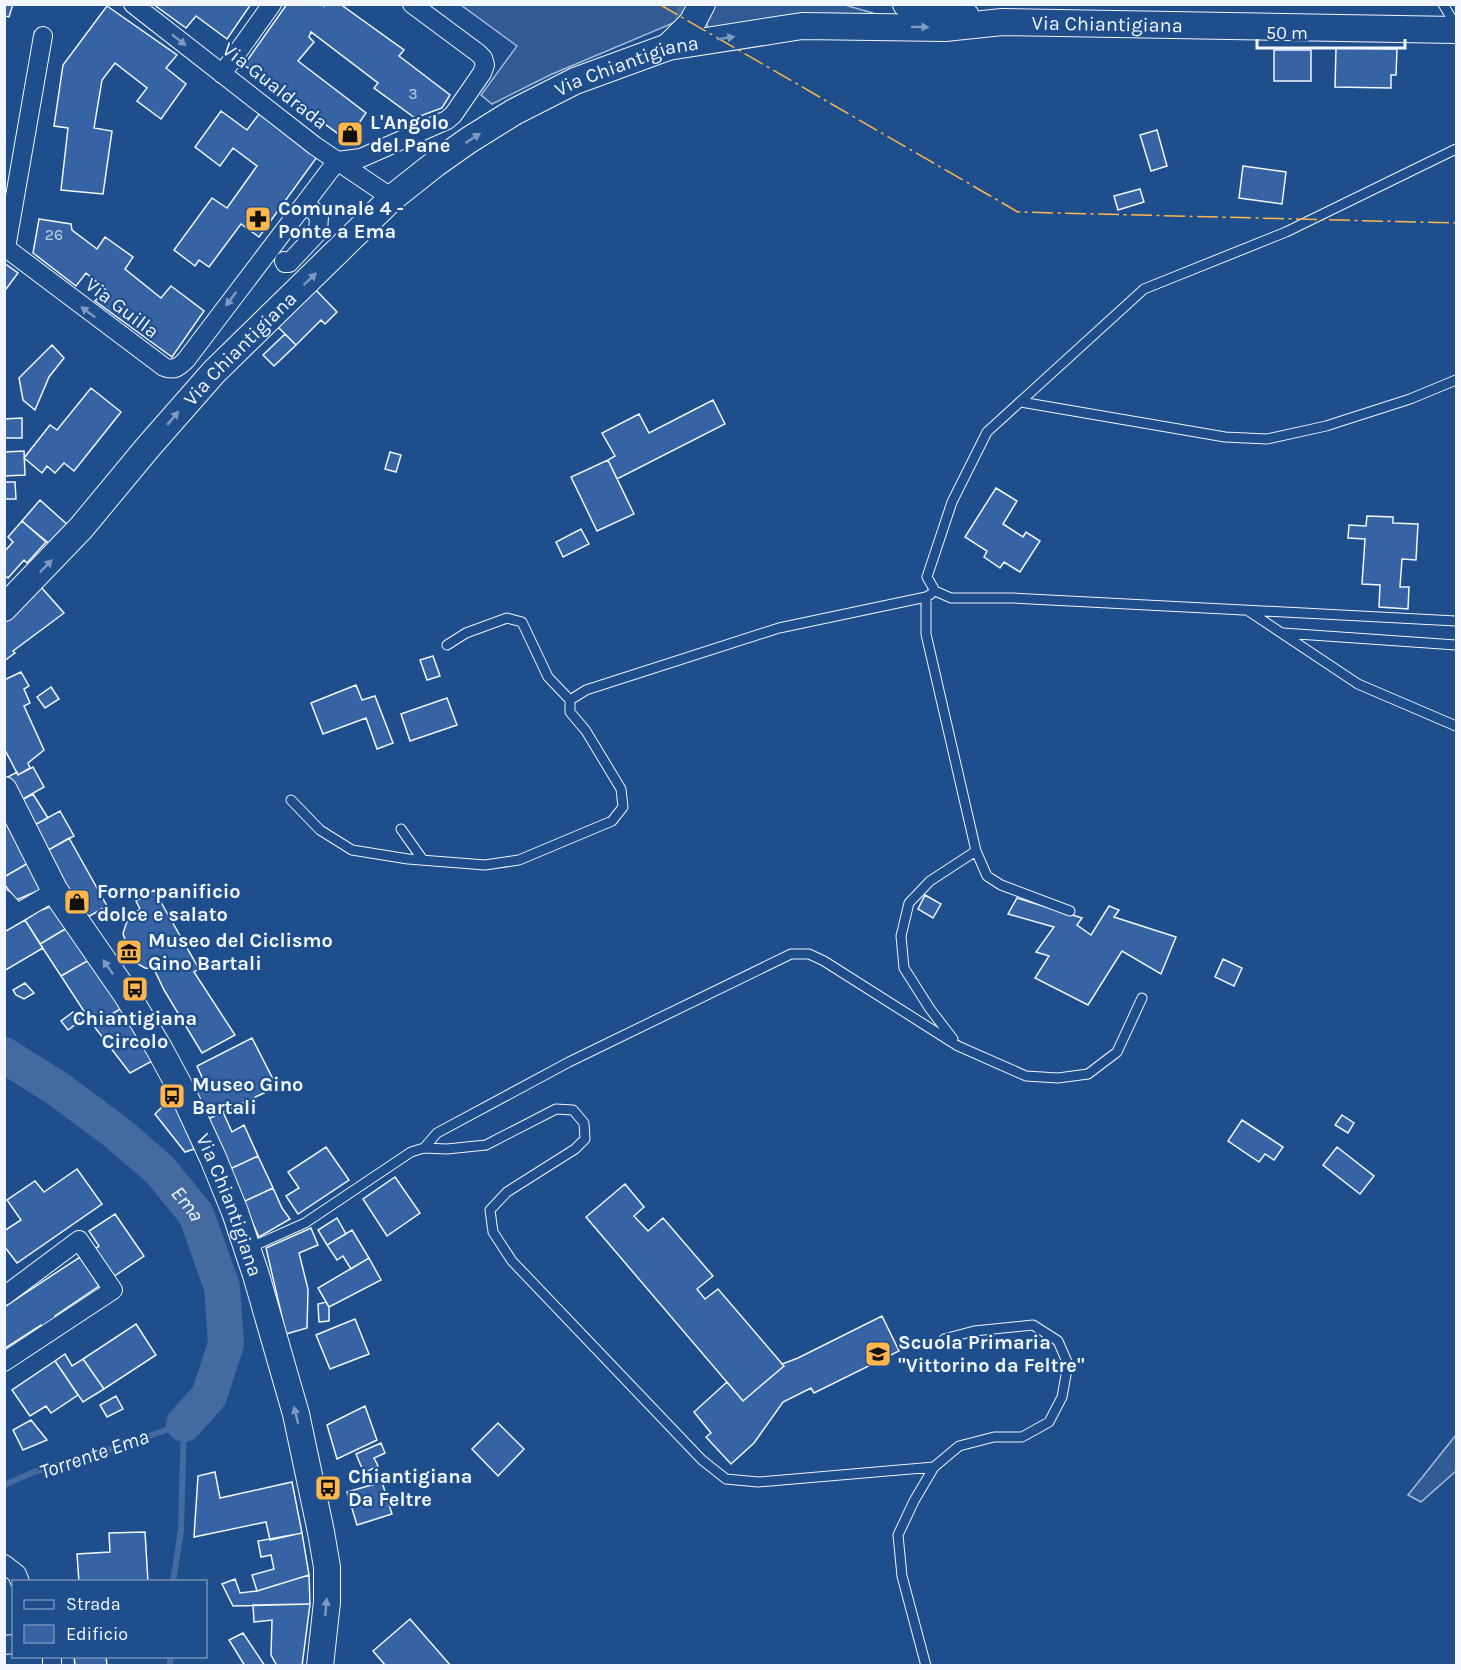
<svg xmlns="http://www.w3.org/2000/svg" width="1461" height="1670" font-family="Karla,sans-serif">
	<rect width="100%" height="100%" fill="#1f4e8c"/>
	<!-- built -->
	<path fill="#305b95" stroke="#a8bbd7" stroke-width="1.5" d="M461,5H688L683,15L678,21L550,75L492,104L481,95L517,46Z
		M713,5H845L873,13L872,19L712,30L708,27L706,22Z
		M1456,1435V1471L1421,1502L1408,1495Z"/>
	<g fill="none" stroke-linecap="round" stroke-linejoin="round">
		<!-- stream -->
		<path stroke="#446ba0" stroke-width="6" d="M678,16L681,4
			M4,1485L34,1472L105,1451L184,1424L181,1530L173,1582
			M170,1656V1666"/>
		<!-- river -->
		<path stroke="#446ba0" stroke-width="36" id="s1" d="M4,1055L58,1089L116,1132L159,1169L196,1214L222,1287L226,1344L209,1396L184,1424"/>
	</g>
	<!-- building -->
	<path fill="#3563a3" stroke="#f2f6ff" stroke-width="1.5" d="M4,4H13L9,17L4,16Z
		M153,4H251L227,39L196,16L186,28Z
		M287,4H322L324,6L325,4H340L404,50L399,56L450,95L442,108L415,118L374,88L378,83L311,32L309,37L314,42L298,61L366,113L357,126L355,146L244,65Z
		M107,6L177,55L166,68L186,84L161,119L137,101L147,88L115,63L102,80L94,128L112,131L103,194L61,190L68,128L54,126L63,65Z
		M1336,48L1397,49L1396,75H1391V88L1335,87Z
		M1274,50H1311V81H1274Z
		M221,111L247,130L259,114L317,157L259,237L241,224L209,267L199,260L195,266L174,250L212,198L227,208L257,166L233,148L220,166L195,147Z
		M1157,130L1167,166L1151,171L1140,135Z
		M1243,166L1286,172L1282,204L1239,198Z
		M1140,189L1144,202L1118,210L1114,196Z
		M39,219L71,224L72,230L97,249L105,237L133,257L125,269L161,298L171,286L204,311L172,357L95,301L106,290L86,273L76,286L33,253Z
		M4,263L18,273L6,289L4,287Z
		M313,287L337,312L325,324L321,320L296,345L275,324Z
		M285,334L296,345L274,366L263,355Z
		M52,345L64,358L49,377L35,410L23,400L19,378Z
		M91,388L121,412L74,471L64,463L55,473L47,466L42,473L24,458L50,425L57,430Z
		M713,400L725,424L617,479L608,460L615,456L602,433L639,414L649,433Z
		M22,418V438H4V419Z
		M24,451L25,475L4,476V452Z
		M390,452L401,455L396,472L385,469Z
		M608,460L634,514L597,531L571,477Z
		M4,482H15L16,499H4Z
		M996,488L1017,501L1003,524L1023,537L1026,532L1040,541L1020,572L1004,562L1000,568L984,557L987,551L965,537Z
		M40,500L69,526L52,546L22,521Z
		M1367,516L1393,517V523L1418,524L1416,560L1402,559L1400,587H1409L1408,609L1379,607L1380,585L1362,584L1365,539L1348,538L1349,525L1366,526Z
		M22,521L46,542L27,563L24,560L8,578L4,575V552L13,542L8,537Z
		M581,529L589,544L563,557L556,542Z
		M40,586L64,613L13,651L15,653L4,661V621Z
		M433,656L440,676L427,680L420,660Z
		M21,672L29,686L24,689L30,703L24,706L44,750L28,763L30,768L18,775L4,748V680Z
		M356,685L362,700L375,696L393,743L377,749L366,718L323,734L311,703Z
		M51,687L59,699L45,708L37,697Z
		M447,698L457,725L410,741L401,714Z
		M33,767L44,787L16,803L4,779L17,772L18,775Z
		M33,794L48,818L29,828L16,803Z
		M60,811L74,836L43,853L29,828Z
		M4,814L30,862L4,877Z
		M69,838L107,906L81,921L43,853Z
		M30,862L40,890L16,900L4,884V877Z
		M154,890L199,969L194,972L235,1035L202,1053L164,990L154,969L145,968L138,964L127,945L123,934L125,927L129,917L140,909L136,901Z
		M925,895L941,904L933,918L918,909Z
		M1017,898L1082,918L1077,925L1091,935L1109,906L1119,910L1114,917L1176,937L1161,974L1122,951L1088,1005L1035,978L1049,956L1036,952L1054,927L1008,914Z
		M52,906L72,925L40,944L25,920L39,911Z
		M25,920L43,948L4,971V932Z
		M72,925L89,960L61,976L40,944Z
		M1223,959L1242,968L1234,986L1215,977Z
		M89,960L122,1008L93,1025L61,976Z
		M25,983L34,993L24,999L16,995L13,990Z
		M122,1008L154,1060L130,1073L93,1025Z
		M73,1012L80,1021L68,1030L61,1021Z
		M252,1038L277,1087L206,1120L194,1092L206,1086L197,1066Z
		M171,1098L186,1123L194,1149L185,1152L155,1114Z
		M223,1112L232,1132L244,1125L258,1156L228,1170L206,1120Z
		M1342,1115L1354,1123L1348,1133L1335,1125Z
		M1242,1120L1283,1147L1274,1160L1265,1154L1259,1162L1228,1141Z
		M326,1147L349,1180L298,1214L286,1196L299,1188L288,1172Z
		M1337,1147L1374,1176L1360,1194L1323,1165Z
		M258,1156L273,1188L243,1202L228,1170Z
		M77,1169L102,1204L17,1263L4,1246V1231L21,1220L7,1200L35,1181L44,1192Z
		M395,1177L420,1213L387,1236L363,1199Z
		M625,1184L644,1207L634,1216L648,1231L663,1218L713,1276L697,1289L705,1299L718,1289L784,1366L743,1401L586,1217Z
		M273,1188L282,1208L290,1219L259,1237L243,1202Z
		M115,1214L144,1256L113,1277L94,1250L99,1246L89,1231Z
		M337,1218L346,1234L327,1245L318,1230Z
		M311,1228L318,1245L299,1253L308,1289L307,1328L286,1334L266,1248Z
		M352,1230L369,1258L351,1269L343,1256L337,1260L327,1245Z
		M80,1257L99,1286L55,1316L58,1321L44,1330L41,1325L4,1349V1307Z
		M369,1258L381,1280L329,1307L318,1288Z
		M326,1302L329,1307V1321L319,1322L318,1304Z
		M882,1316L899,1351L814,1393L811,1388L783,1402L754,1443L731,1464L706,1437L711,1433L694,1412L727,1382L743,1401L784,1366L782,1364L798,1358Z
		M355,1319L369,1354L330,1369L316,1335Z
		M136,1324L156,1355L104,1389L83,1359Z
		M65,1354L72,1366L83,1359L104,1389L83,1402L55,1361Z
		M55,1361L78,1395L51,1413L46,1406L30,1416L12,1390Z
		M116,1396L123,1409L107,1417L100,1405Z
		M365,1406L377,1440L337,1459L327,1425Z
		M31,1420L47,1440L23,1450L13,1430Z
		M498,1423L524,1449L498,1476L472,1449Z
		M381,1443L385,1453L374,1458L378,1466L364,1473L356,1454Z
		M215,1472L220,1498L292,1482L302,1533L270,1540L266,1522L194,1537L198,1476Z
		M382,1482L392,1514L357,1525L347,1492Z
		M145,1532L148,1582H79L77,1554L110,1552L109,1533Z
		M302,1533L309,1575L257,1591L252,1575L274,1569L271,1555L261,1557L258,1541Z
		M309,1575L310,1604L233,1606L222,1584L235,1579L240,1593L257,1591Z
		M310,1604L302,1666H277L271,1655L272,1620L254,1622L253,1605Z
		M410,1619L451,1666H386L373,1651Z
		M243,1633L265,1666H245L229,1640Z
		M74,1656H106L107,1666H75Z"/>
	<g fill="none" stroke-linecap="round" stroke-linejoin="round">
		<defs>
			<path id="lane" d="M1443,4L1456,26
				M1456,149L1286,232L1144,289L987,432L952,502L927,577L935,591L951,598H1013L1456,621
				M1021,402L1225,437L1267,439L1326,426L1410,399L1456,380
				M931,594L926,597V634L976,851L987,876L1001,885L1070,911
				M1250,612L1358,684L1456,726
				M1283,633L1456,645
				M447,645L466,633L507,618L522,622L548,677L570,700
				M291,800L320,830L352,850L408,859L485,865L519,860L612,821L623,807L621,789L586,731L570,712V700L586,690L779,628L926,597
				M401,829L423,860
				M953,1039L930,1009L904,968L901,936L909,903L930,881L976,851
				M424,1148L437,1133L569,1062L791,954H809L824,961L958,1046L1026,1076L1058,1078L1088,1074L1117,1052L1142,998
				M249,1248L305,1223L411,1152L424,1148L447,1149L486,1145L556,1109L573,1110L584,1123L585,1139L575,1149L507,1192L490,1210L493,1232L512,1261L702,1460L726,1479L758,1482L934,1467
				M926,1666L902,1576L898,1535L914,1501L934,1467L959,1446L994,1437H1022L1049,1422L1062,1397L1068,1364L1058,1341L1033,1325L974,1331L944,1339"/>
			<path id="street" d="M133,4L315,146L392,198
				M43,36L6,248L164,367C174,371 179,367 186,360L337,161
				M222,74L272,4
				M337,161L361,158L447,120L453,115L482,73L485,65L483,58L478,53L412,4
				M284,261L285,263H289L318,232L319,216L305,203
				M4,899L17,913
				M4,921L55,891
				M4,1296L79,1240L113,1290L4,1362
				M4,1564L17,1574L20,1582
				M4,1645L14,1644
				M52,1656V1666"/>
			<g id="secondary">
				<path d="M906,4L966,16"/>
				<path d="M668,47L692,23L702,4"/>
				<path id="s2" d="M4,608L81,528L149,446L214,372L392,198L435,164L469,140L514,112L575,81L668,47L802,26L945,28L1002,22L1456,30"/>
				<path id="s3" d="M4,790L55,891L127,995L160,1050L182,1091L213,1158L235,1212L256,1275L296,1414L321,1532L327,1567V1602L320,1666"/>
			</g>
		</defs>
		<!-- lane casing -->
		<use href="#lane" stroke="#f2f6ff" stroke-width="11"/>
		<!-- street casing -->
		<use href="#street" stroke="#f2f6ff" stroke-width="20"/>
		<!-- secondary casing -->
		<use href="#secondary" stroke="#f2f6ff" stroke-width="28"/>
		<!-- lane -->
		<use href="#lane" stroke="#1f4e8c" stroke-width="9"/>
		<!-- street -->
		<use href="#street" stroke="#1f4e8c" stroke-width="18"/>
		<!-- secondary -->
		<use href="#secondary" stroke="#1f4e8c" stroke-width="26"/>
		<!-- power -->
		<path stroke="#ffb74d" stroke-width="1.5" stroke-dasharray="21 4.5 3 4.5" stroke-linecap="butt" d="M659,4L1018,212L1456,223"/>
	</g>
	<!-- one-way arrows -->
	<defs><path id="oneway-solid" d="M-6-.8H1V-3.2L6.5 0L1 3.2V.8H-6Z" transform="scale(1.5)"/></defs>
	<g fill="#7e9ac0">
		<use href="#oneway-solid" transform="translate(920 27) rotate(1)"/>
		<use href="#oneway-solid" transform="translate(726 38) rotate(-9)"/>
		<use href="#oneway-solid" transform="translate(179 40) rotate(38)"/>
		<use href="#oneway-solid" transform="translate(473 138) rotate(-33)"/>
		<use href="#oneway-solid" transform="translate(310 279) rotate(-44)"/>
		<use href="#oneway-solid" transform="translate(231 299) rotate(127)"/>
		<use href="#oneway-solid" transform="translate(88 312) rotate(-143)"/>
		<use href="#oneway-solid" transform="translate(173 418) rotate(-50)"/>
		<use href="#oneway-solid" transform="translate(46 566) rotate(-46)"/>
		<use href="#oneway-solid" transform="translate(108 967) rotate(-125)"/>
		<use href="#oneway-solid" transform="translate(296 1415) rotate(-104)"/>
		<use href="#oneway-solid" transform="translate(326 1607) rotate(-85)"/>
	</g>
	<!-- icons -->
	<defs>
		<symbol id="shop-square" viewBox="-11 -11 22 22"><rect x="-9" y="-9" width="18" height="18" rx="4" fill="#ffb74d" stroke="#1f4e8c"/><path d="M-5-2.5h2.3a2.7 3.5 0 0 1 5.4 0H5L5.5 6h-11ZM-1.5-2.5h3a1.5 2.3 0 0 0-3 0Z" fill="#111"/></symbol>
		<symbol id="pharmacy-square" viewBox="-11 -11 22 22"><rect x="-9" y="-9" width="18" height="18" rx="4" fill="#ffb74d" stroke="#1f4e8c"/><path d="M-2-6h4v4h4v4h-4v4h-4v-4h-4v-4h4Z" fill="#111"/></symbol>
		<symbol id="museum-square" viewBox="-11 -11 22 22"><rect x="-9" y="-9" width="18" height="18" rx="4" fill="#ffb74d" stroke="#1f4e8c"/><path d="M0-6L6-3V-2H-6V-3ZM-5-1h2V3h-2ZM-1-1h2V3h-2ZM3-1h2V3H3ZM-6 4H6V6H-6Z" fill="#111"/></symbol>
		<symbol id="bus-square" viewBox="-11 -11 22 22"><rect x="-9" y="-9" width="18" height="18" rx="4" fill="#ffb74d" stroke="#1f4e8c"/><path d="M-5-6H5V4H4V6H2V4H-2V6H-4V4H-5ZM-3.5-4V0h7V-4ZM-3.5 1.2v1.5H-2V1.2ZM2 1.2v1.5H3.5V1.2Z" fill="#111"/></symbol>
		<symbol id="school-square" viewBox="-11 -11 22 22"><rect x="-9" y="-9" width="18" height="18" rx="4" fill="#ffb74d" stroke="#1f4e8c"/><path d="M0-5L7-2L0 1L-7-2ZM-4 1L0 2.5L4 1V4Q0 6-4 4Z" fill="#111"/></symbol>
	</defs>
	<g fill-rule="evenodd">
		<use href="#shop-square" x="335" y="119" width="30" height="30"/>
		<use href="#pharmacy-square" x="243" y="204" width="30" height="30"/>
		<use href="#shop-square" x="62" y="887" width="30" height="30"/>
		<use href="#museum-square" x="114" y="937" width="30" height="30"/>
		<use href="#bus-square" x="120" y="974" width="30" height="30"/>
		<use href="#bus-square" x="157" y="1081" width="30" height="30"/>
		<use href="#school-square" x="863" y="1339" width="30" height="30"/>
		<use href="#bus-square" x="313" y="1473" width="30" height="30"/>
	</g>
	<g text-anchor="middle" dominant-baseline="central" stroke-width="4.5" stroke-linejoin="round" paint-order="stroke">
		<!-- number labels -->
		<g font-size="16" fill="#c3d1e8">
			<text x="413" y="93">3</text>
			<text x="54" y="234">26</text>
		</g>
		<!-- street labels -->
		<g font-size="20" fill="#f2f6ff" stroke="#1f4e8c">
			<text stroke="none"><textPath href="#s2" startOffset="1323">Via Chiantigiana</textPath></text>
			<text stroke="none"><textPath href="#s2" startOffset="837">Via Chiantigiana</textPath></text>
			<text transform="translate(275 86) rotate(38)">Via Gualdrada</text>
			<text transform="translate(122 308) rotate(37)">Via Guilla</text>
			<text stroke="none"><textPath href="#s2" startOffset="351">Via Chiantigiana</textPath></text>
			<text stroke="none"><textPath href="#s3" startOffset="474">Via Chiantigiana</textPath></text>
		</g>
		<!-- poi labels -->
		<g font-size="20" font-weight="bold" fill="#f2f6ff" stroke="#1f4e8c" text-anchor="start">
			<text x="370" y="122">L'Angolo<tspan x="370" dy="23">del Pane</tspan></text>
			<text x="278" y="208">Comunale 4 -<tspan x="278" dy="23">Ponte a Ema</tspan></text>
			<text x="97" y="891">Forno panificio<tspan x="97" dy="23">dolce e salato</tspan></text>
			<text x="148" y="940">Museo del Ciclismo<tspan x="148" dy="23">Gino Bartali</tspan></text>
			<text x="135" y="1018" text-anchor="middle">Chiantigiana<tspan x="135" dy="23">Circolo</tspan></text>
			<text x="192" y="1084">Museo Gino<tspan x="192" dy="23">Bartali</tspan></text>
			<text x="898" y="1342">Scuola Primaria<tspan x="898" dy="23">"Vittorino da Feltre"</tspan></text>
			<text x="348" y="1476">Chiantigiana<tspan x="348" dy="23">Da Feltre</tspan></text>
		</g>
		<!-- water labels -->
		<g font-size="21" font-style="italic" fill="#f2f6ff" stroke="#1f4e8c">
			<text stroke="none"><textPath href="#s1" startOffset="238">Ema</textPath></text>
			<text transform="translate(94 1454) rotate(-19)">Torrente Ema</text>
		</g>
	</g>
	<!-- border -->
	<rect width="1461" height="1670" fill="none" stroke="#f2f6ff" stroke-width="12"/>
	<!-- legend -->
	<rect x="12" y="1580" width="195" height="78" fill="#1f4e8c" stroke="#7391ba" stroke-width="1.5"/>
	<rect x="24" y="1600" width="30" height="9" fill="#1f4e8c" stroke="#7391ba" stroke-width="1.5"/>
	<text x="66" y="1610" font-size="18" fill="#f2f6ff">Strada</text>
	<rect x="24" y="1625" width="30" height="18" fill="#3563a3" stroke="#7391ba" stroke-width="1.5"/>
	<text x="66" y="1640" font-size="18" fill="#f2f6ff">Edificio</text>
	<!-- scale -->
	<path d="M1257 39v9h148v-9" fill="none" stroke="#f2f6ff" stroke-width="3"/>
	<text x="1266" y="39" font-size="18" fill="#f2f6ff" stroke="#1f4e8c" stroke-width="4.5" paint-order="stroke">50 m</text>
</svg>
